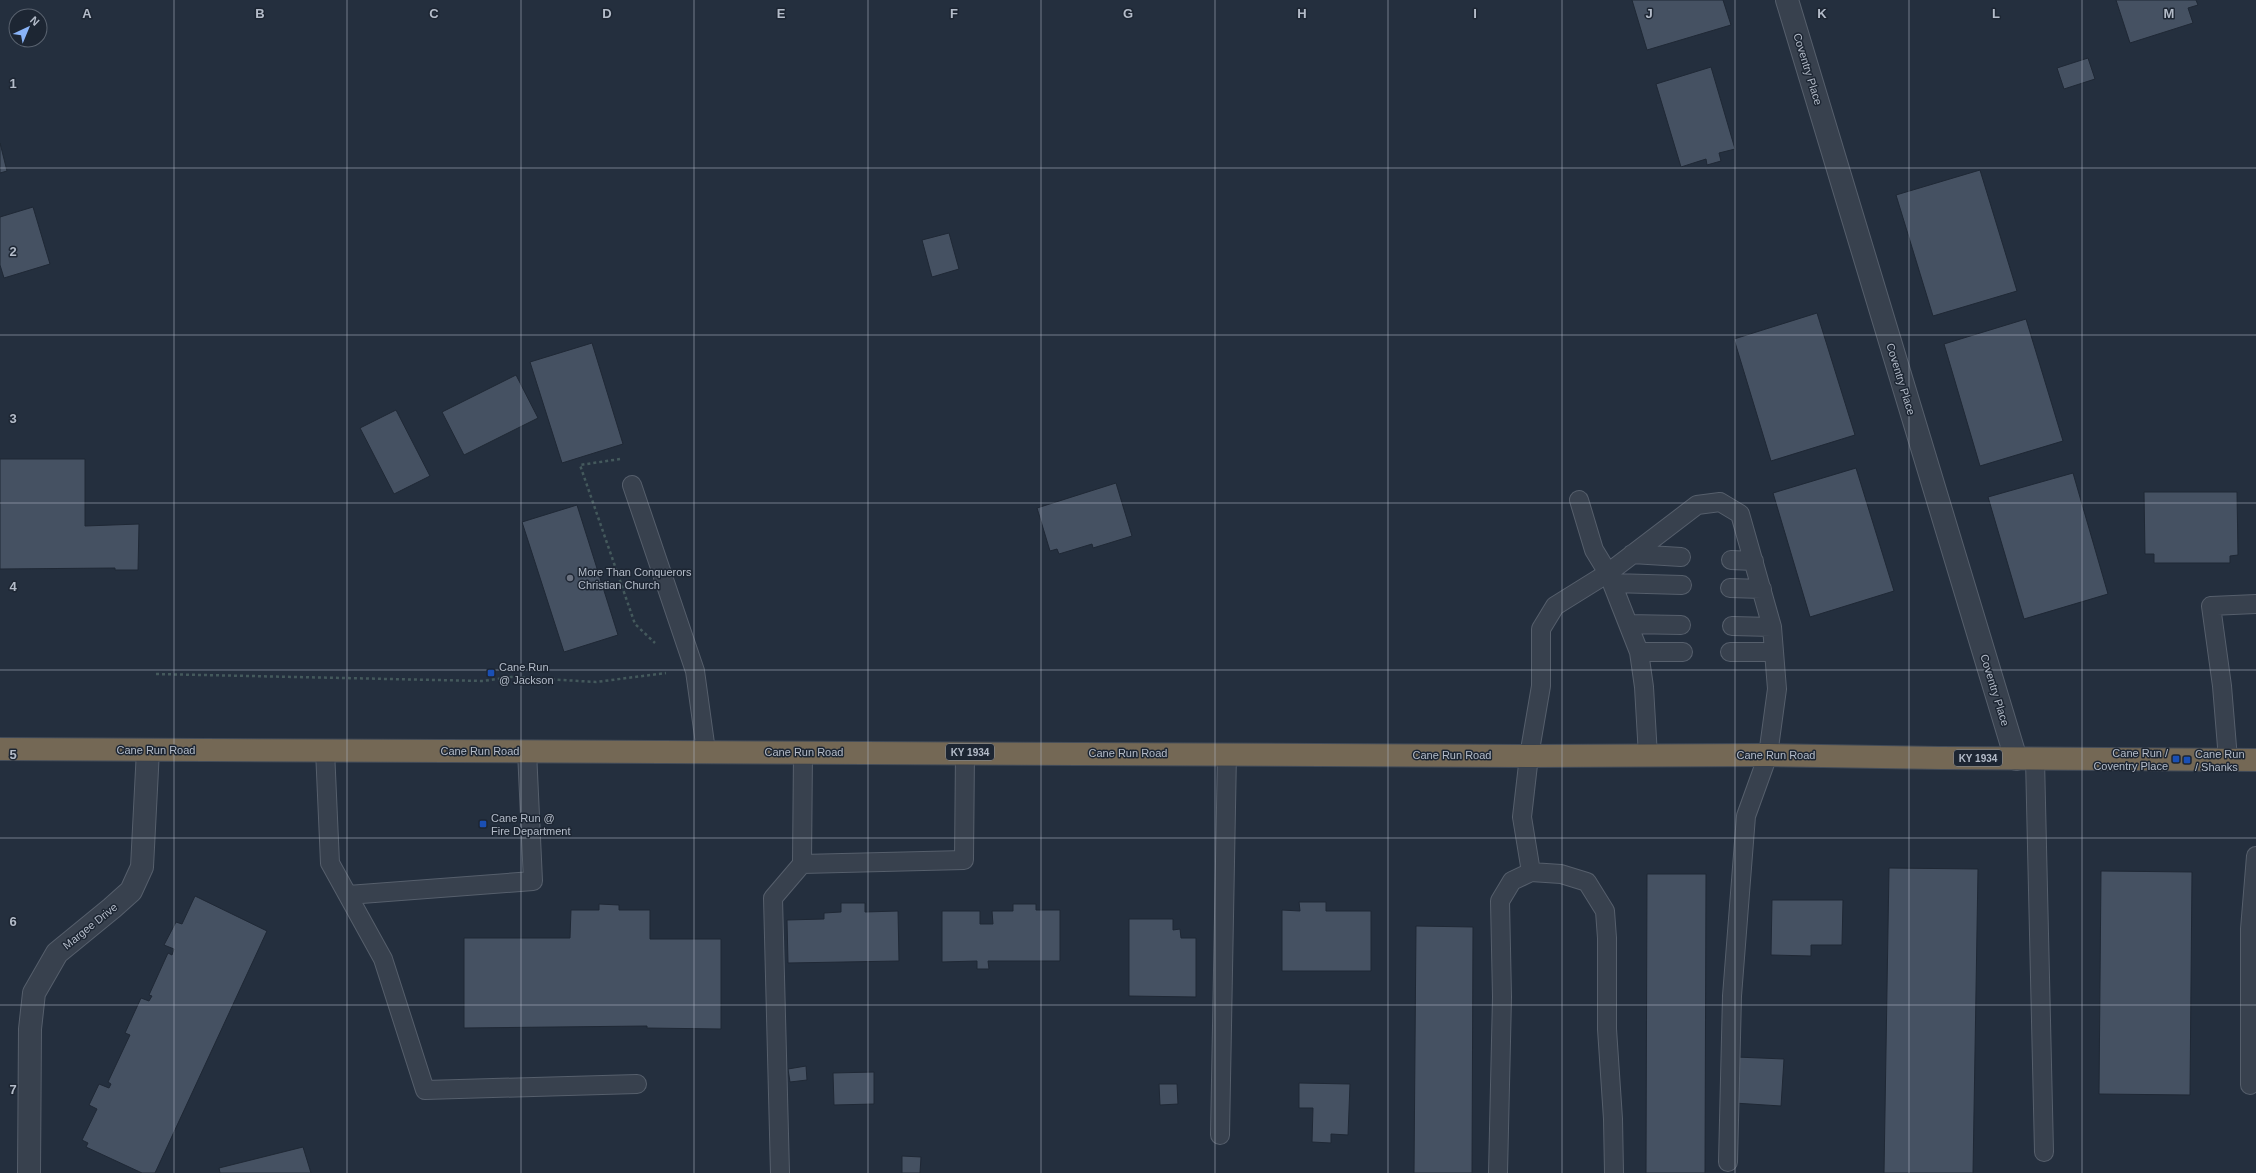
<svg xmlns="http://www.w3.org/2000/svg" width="2256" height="1173" font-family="Helvetica,sans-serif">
	<rect width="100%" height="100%" fill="#242f3e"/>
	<!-- building -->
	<path fill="#455162" stroke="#1f2835" d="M1632,0H1723L1731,25L1647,50Z
		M2116,0H2196L2198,5L2188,8L2193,23L2130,43Z
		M2088,58L2095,79L2064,89L2057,68Z
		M1711,67L1735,149L1719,153L1721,161L1707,165L1706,159L1681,167L1656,84Z
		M0,143L7,171L0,173Z
		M1980,170L2017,291L1933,316L1896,195Z
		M33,207L50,264L4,278L0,265V217Z
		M949,233L959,269L932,277L922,240Z
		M1817,313L1855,435L1771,461L1734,339Z
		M2026,319L2063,441L1980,466L1944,344Z
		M592,343L623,444L562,463L530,362Z
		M516,375L538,418L464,455L442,412Z
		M396,410L430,476L394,494L360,428Z
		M0,459H85V526L139,524L138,570H115V568L0,569Z
		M1856,468L1894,591L1810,617L1773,493Z
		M2073,473L2108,594L2024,619L1988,497Z
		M1116,483L1132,536L1093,548L1092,544L1059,554L1057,549L1050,551L1037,508Z
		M2144,492H2237L2238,555L2230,556V563H2154V554H2145Z
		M577,505L618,635L564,652L522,522Z
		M1889,868L1978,869L1973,1173H1884Z
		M2101,871L2192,872L2190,1095L2099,1094Z
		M1647,874H1706L1705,1173H1646Z
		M195,896L267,931L155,1173H142L86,1147L88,1143L82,1140L97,1109L89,1105L99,1084L109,1088L111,1084L108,1082L130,1035L125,1033L141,998L149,1001L152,996L149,995L168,953L172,955L174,949L164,945L176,922L182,924Z
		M1772,900H1843L1842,945H1811V956L1771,955Z
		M1299,902H1326V911H1371V971H1282V910L1300,911Z
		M841,903H865V912L898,911L899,961L788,963L787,920L824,919V913L841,912Z
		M599,904L619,905V910H650V939H721V1029L647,1028V1026L464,1028V938H570L571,910H599Z
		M1013,904H1036V910H1060V961H988L989,969H977V961L942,962V911H980V924H993L992,911H1013Z
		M1129,919H1173V930L1180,929L1181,938H1196V997L1129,996Z
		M1416,926L1473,927L1472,1173H1414Z
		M1736,1057L1784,1059L1781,1106L1734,1103Z
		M806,1066L807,1080L790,1082L788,1069Z
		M874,1072V1104L834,1105L833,1073Z
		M1299,1083L1350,1084L1348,1135L1331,1134V1143L1312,1142L1313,1108H1299Z
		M1159,1084H1177L1178,1104L1160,1105Z
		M303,1147L311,1173H220L219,1168Z
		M902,1156L921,1157L920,1173H902Z"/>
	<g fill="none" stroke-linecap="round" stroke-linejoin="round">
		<defs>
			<path id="lane" d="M632,485L695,671L706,751
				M1579,500L1594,550L1608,573L1639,652L1644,687L1648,756
				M1632,554L1681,557
				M1731,560L1754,561
				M1612,583L1682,585
				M1730,588L1762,589
				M1628,624L1681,625
				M1732,626L1772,627
				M1639,652H1683
				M1730,652H1774
				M325,750L330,863L383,959L425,1090L637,1084
				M2035,759L2044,1152
				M2228,759L2222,686L2211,606L2256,604
				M802,864L964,860L965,752
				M1531,872L1522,817L1529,756L1541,686V629L1555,606L1608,573L1697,505L1720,502L1740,514L1772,627L1777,689L1768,755L1746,816L1732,996L1728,1162
				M348,895L533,881L527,751
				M2250,1085V929L2256,856
				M1220,1135L1227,753
				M780,1173L773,898L802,864L803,752
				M1498,1173L1502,997L1500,901L1512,881L1531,872L1561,874L1587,882L1605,911L1607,938V1029L1613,1119L1614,1173"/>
			<path id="street" d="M1787,0L2016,759
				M29,1173L30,1029L34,993L57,953L112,908L131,891L142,867L148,750"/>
			<path id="highway" d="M0,749L1529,756L1768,755L1940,758L2256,760"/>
		</defs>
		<!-- lane casing -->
		<use href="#lane" stroke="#565f6c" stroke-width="20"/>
		<!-- street casing -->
		<use href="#street" stroke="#565f6c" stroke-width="24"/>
		<!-- highway casing -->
		<use href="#highway" stroke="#434c59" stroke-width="24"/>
		<!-- path -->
		<path stroke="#44595c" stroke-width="2.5" stroke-dasharray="3 3" stroke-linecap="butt" d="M620,459L580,465L635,624L655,643
			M156,674L483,681L511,677L596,682L666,673"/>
		<!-- lane -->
		<use href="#lane" stroke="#38414e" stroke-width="18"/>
		<!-- street -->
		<use href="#street" stroke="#38414e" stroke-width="22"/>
		<!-- highway -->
		<use href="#highway" stroke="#746855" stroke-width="22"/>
	</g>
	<!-- grid -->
	<path fill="none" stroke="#b4bcc9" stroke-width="1" stroke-opacity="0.55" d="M174,0V1173M347,0V1173M521,0V1173M694,0V1173M868,0V1173M1041,0V1173M1215,0V1173M1388,0V1173M1562,0V1173M1735,0V1173M1909,0V1173M2082,0V1173M0,168H2256M0,335H2256M0,503H2256M0,670H2256M0,838H2256M0,1005H2256"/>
	<!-- markers -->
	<circle fill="#6b7280" stroke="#1d2633" stroke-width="1.5" cx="570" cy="578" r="4"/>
	<g fill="#1a4fb4" stroke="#1d2633" stroke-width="1.5">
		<rect x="487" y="669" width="8" height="8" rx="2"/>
		<rect x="2172" y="755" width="8" height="8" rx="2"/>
		<rect x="2183" y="756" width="8" height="8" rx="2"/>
		<rect x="479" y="820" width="8" height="8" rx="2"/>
	</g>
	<g text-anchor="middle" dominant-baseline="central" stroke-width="3" stroke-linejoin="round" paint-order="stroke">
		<!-- shield labels -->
		<g fill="#1d2633" stroke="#878f9c" stroke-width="1">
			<rect x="946" y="744" width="48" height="16" rx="3"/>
			<rect x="1954" y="750" width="48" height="16" rx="3"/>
		</g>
		<g font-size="10" font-weight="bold" fill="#b4bcc9">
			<text x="970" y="752">KY 1934</text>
			<text x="1978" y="758">KY 1934</text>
		</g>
		<!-- street labels -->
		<g font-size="11" fill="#b4bcc9" stroke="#1d2633">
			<text transform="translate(1808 69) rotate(73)">Coventry Place</text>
			<text transform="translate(1901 379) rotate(73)">Coventry Place</text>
			<text transform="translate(1995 690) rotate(73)">Coventry Place</text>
			<text x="156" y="750">Cane Run Road</text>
			<text x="480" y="751">Cane Run Road</text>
			<text x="804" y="752">Cane Run Road</text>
			<text x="1128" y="753">Cane Run Road</text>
			<text x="1452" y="755">Cane Run Road</text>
			<text x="1776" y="755">Cane Run Road</text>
			<text transform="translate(90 926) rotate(-39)">Margee Drive</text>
		</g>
		<!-- poi labels -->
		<g font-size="11" fill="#b4bcc9" stroke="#1d2633" text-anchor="start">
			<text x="578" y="572">More Than Conquerors<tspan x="578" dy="13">Christian Church</tspan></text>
			<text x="499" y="667">Cane Run<tspan x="499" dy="13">@ Jackson</tspan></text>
			<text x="2168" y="753" text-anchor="end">Cane Run /<tspan x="2168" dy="13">Coventry Place</tspan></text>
			<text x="2195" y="754">Cane Run<tspan x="2195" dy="13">/ Shanks</tspan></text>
			<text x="491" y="818">Cane Run @<tspan x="491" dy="13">Fire Department</tspan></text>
		</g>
	</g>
	<g font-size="13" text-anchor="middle" font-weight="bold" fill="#b4bcc9" stroke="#1d2633" stroke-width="3" stroke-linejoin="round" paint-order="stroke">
		<text x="87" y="18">A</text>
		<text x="260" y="18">B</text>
		<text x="434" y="18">C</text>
		<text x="607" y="18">D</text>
		<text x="781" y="18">E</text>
		<text x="954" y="18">F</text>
		<text x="1128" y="18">G</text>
		<text x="1302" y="18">H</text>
		<text x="1475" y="18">I</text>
		<text x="1649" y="18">J</text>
		<text x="1822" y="18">K</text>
		<text x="1996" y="18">L</text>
		<text x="2169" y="18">M</text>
		<text x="13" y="88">1</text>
		<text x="13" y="256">2</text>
		<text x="13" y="423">3</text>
		<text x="13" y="591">4</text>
		<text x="13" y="759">5</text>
		<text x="13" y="926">6</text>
		<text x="13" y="1094">7</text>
	</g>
	<!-- north arrow -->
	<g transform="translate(28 28) rotate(44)"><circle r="19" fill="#1d2633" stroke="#59626f"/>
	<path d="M0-3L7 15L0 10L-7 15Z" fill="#8ab4f8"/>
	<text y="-6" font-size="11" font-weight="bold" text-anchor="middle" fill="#b4bcc9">N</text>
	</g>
</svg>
